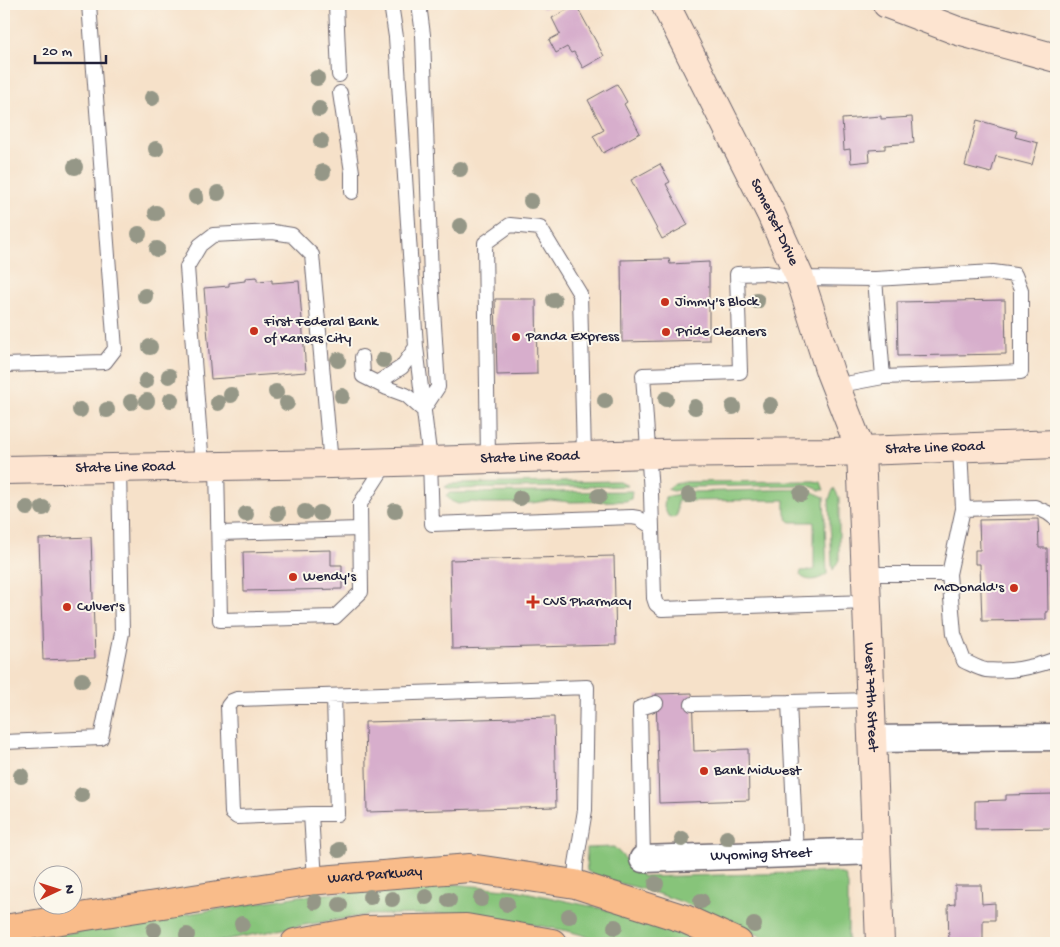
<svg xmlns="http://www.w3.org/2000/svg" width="1060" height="947" font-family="'Gochi Hand',sans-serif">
	<rect width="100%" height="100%" fill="#fbf7ec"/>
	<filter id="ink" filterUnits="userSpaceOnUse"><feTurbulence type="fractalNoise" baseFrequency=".02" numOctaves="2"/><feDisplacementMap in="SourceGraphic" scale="10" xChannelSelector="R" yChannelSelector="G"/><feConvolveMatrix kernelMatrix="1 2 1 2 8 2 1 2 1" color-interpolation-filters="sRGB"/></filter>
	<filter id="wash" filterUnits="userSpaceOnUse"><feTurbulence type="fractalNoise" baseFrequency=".0096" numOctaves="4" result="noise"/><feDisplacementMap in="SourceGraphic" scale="20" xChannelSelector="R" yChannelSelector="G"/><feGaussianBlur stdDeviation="1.12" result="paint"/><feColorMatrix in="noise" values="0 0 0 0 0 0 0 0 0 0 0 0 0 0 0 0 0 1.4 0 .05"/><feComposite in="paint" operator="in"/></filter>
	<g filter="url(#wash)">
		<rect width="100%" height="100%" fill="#f6e1c9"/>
		<!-- green -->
		<path fill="#87c47a" stroke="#54735a" d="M619,481L628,486L451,489L445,487L450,484Z
			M813,481L821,482L824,490H820L807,485L692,487L673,491L667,489L675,484L683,482Z
			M834,488L839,497V560L833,570L832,565L829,499Z
			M806,489L824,497L827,574C819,580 807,583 800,575L801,571L814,570V522H791C783,518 785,508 785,500L677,501V515L673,518L668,516L664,507L665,497L689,492Z
			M632,491L631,499L626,501L569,502L550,500L532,503H482L472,502L458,504L451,501L446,495L450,493Z
			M614,847L643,877L834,872L845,875L848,885V943H772L763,937C726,920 689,903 649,891C629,884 605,883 587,871L586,848Z
			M454,884L516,890L608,910L705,943H610L568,931L507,920L440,914L368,915L305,925L208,943H15L92,929L300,896Z"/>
		<g id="blocks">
			<!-- building -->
			<path fill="#d7aecc" d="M540,4H553L543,9Z
				M576,5L604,56L583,68L574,52L571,53L567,47L556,53L549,40L560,34L552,18Z
				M617,84L627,102L624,104L640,133L603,153L593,136L604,130L588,100Z
				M881,116V119L912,117L914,143L885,145V149L869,150L870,161L851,163L850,149L844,150L842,119Z
				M977,120L1017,131L1015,137L1038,143L1032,165L996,156L991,173L965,166Z
				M660,164L670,182L666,184L688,225L662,239L631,180Z
				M669,259L670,264L709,262V340L622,342L621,260Z
				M257,277V281L272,280V283L299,281L306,372L211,379L204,288L229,286V283L245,281V278Z
				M495,299H536L537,374L497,375Z
				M1005,300L1006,354L898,356L897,302Z
				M1038,519L1039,548H1047L1048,612H1046V620L982,621L980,564H975V550H980L979,520Z
				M91,537L95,658L43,660L39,539Z
				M331,550V565H342V589L244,591L243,552Z
				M614,556L616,645L452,649L450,560Z
				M692,693L694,751L748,749L749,800L659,803L656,694Z
				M554,717L556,807L367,812L365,722Z
				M1056,794V828L975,829V801L1006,800V795Z
				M955,885H981L982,904L995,903V920H983V943H949L948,905L955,904Z"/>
		</g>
	</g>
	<g filter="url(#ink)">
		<use href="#blocks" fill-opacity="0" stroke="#6c656d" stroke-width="1"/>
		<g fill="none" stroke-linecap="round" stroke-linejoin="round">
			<defs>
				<path id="lane" d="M336,4L339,75
					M391,4L396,37L416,347L430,460L432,524L632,517L638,518L651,526
					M419,4L423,35L431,278L438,387L423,410
					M340,93L352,172V192
					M362,357L363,376L387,388L406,395L423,410
					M4,365L105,362L115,349L89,4
					M377,383L402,367L416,347
					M835,386L883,377
					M960,448L963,509L949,574L954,634L964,661C971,664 979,669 986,670C1009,672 1035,667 1056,659
					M488,458L485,243L510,225L540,228L580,294L584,456
					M217,465L220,620L335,617L361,592L360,504L387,462
					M202,466L187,267L200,245L213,235L273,232L292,235L312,255L331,464
					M963,509L1035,507L1048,513L1056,519
					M219,533L360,529
					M865,574H949
					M867,602L662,609L656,604L654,598L651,493L643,375L740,372L737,274L766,273L800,278L875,279L993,272L1015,275L1021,290V372L883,377L875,279
					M692,704L789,702
					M4,742L101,738L122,633L119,468
					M311,814H337L334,696
					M796,854L789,702L871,700
					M643,859L640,708L656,703
					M315,880L311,814L237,817L232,813L228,706L232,701L237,699L587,687L585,810L576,864L575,884"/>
				<g id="street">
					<path d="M872,739L1056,737"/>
					<path id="s1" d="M643,859L876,851"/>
				</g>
				<g id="secondary">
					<path id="s2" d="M665,4L771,214L800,278L830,372L861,451L880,943"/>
					<path d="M887,4L958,31L1056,58"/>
					<path id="s3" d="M4,470L331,464L649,454L832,452L1056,444"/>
				</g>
				<g id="primary">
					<path id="s4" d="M4,929L308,881L470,868L575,884L685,919L738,943"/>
					<path d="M295,943L364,930L466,928L552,943"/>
				</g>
			</defs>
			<!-- lane casing -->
			<use href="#lane" stroke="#6c656d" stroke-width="16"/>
			<!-- street casing -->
			<use href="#street" stroke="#6c656d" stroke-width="29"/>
			<!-- secondary casing -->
			<use href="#secondary" stroke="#6c656d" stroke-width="30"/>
			<!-- primary casing -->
			<use href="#primary" stroke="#6c656d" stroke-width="30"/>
			<!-- lane -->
			<use href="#lane" stroke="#fff" stroke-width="14"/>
			<!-- street -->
			<use href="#street" stroke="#fff" stroke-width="26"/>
			<!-- secondary -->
			<use href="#secondary" stroke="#fde4d0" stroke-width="28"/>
			<!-- primary -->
			<use href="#primary" stroke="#f9bc8a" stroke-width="28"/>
		</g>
		<!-- trees -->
		<g fill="#959787">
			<circle cx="317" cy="78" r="8"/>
			<circle cx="152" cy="98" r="8"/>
			<circle cx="319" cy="109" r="8"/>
			<circle cx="321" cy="141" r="8"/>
			<circle cx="156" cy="149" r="8"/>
			<circle cx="75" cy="167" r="8"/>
			<circle cx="460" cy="169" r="8"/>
			<circle cx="323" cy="172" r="8"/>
			<circle cx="218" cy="193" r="8"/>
			<circle cx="196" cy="197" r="8"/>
			<circle cx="531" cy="201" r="8"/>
			<circle cx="156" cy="213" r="8"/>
			<circle cx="460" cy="226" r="8"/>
			<circle cx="139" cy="234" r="8"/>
			<circle cx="157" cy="249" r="8"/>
			<circle cx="145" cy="296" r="8"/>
			<circle cx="554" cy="300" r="8"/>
			<circle cx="757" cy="301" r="8"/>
			<circle cx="150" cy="347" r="8"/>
			<circle cx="338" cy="360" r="8"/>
			<circle cx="383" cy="360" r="8"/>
			<circle cx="169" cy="376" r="8"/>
			<circle cx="146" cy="381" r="8"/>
			<circle cx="276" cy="392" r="8"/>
			<circle cx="231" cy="395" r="8"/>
			<circle cx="342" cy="396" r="8"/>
			<circle cx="666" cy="399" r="8"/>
			<circle cx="171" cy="400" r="8"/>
			<circle cx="147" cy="401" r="8"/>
			<circle cx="605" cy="401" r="8"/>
			<circle cx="131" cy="402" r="8"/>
			<circle cx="218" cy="403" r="8"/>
			<circle cx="287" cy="403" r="8"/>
			<circle cx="770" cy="405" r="8"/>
			<circle cx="695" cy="407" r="8"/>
			<circle cx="733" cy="407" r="8"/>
			<circle cx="80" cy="410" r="8"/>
			<circle cx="107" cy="410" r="8"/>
			<circle cx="801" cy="494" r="8"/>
			<circle cx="689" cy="495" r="8"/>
			<circle cx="599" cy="496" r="8"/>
			<circle cx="520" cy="498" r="8"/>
			<circle cx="27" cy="508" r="8"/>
			<circle cx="43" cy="508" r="8"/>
			<circle cx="395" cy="511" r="8"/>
			<circle cx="305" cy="512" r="8"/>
			<circle cx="278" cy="513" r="8"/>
			<circle cx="320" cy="513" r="8"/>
			<circle cx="246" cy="514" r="8"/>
			<circle cx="82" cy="680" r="8"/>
			<circle cx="21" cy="776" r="8"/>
			<circle cx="82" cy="795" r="8"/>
			<circle cx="727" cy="838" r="8"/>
			<circle cx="682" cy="839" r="8"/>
			<circle cx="339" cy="850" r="8"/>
			<circle cx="656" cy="884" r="8"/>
			<circle cx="370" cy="897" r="8"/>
			<circle cx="426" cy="897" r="8"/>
			<circle cx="392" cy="899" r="8"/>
			<circle cx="481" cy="899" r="8"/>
			<circle cx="449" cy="900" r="8"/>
			<circle cx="701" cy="901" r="8"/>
			<circle cx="315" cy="902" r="8"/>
			<circle cx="507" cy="904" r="8"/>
			<circle cx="340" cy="905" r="8"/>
			<circle cx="569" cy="916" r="8"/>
			<circle cx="242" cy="924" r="8"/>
			<circle cx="754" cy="925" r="8"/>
			<circle cx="615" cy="927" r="8"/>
			<circle cx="154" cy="930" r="8"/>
			<circle cx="187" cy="935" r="8"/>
		</g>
	</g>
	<!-- markers -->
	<g fill="#c8321e" stroke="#fbf7ec" stroke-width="2">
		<circle cx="665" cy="302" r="5"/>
		<circle cx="254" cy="331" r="5"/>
		<circle cx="666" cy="332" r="5"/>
		<circle cx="516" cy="337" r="5"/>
		<circle cx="293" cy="577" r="5"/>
		<circle cx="1014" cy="588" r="5"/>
		<path d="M530.5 594.5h5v5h5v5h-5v5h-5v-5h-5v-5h5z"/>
		<circle cx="67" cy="607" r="5"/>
		<circle cx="704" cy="771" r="5"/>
	</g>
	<g text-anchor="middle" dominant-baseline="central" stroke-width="4" stroke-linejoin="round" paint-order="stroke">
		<!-- street labels -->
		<g font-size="15" fill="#22223b" stroke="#fbf7ec">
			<text stroke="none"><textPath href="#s2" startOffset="244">Somerset Drive</textPath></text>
			<text stroke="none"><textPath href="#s3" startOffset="931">State Line Road</textPath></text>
			<text stroke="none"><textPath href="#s3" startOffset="526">State Line Road</textPath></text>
			<text stroke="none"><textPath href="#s3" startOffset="121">State Line Road</textPath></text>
			<text stroke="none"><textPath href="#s2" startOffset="735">West 79th Street</textPath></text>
			<text stroke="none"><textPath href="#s1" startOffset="118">Wyoming Street</textPath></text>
			<text stroke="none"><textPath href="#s4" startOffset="375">Ward Parkway</textPath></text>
		</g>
		<!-- poi labels -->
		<g font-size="15" fill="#22223b" stroke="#fbf7ec" text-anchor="start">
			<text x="675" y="302">Jimmy's Block</text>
			<text x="264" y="322">First Federal Bank<tspan x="264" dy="17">of Kansas City</tspan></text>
			<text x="676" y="332">Pride Cleaners</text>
			<text x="526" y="337">Panda Express</text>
			<text x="303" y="577">Wendy's</text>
			<text x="1004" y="588" text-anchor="end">McDonald's</text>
			<text x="543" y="602">CVS Pharmacy</text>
			<text x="77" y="607">Culver's</text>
			<text x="714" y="771">Bank Midwest</text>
		</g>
	</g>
	<!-- margin -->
	<rect width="1060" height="947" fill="none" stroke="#fbf7ec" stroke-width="20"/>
	<!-- north arrow -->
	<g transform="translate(58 890) rotate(86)"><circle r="24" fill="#fbf7ec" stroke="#a4a2a5"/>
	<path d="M0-4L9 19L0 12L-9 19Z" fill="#c8321e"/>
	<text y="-8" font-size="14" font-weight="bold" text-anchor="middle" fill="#22223b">N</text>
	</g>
	<!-- scale -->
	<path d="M35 55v8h71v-8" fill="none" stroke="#22223b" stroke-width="2.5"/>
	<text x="42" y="55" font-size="15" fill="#22223b" stroke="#fbf7ec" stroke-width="4" paint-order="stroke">20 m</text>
</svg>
